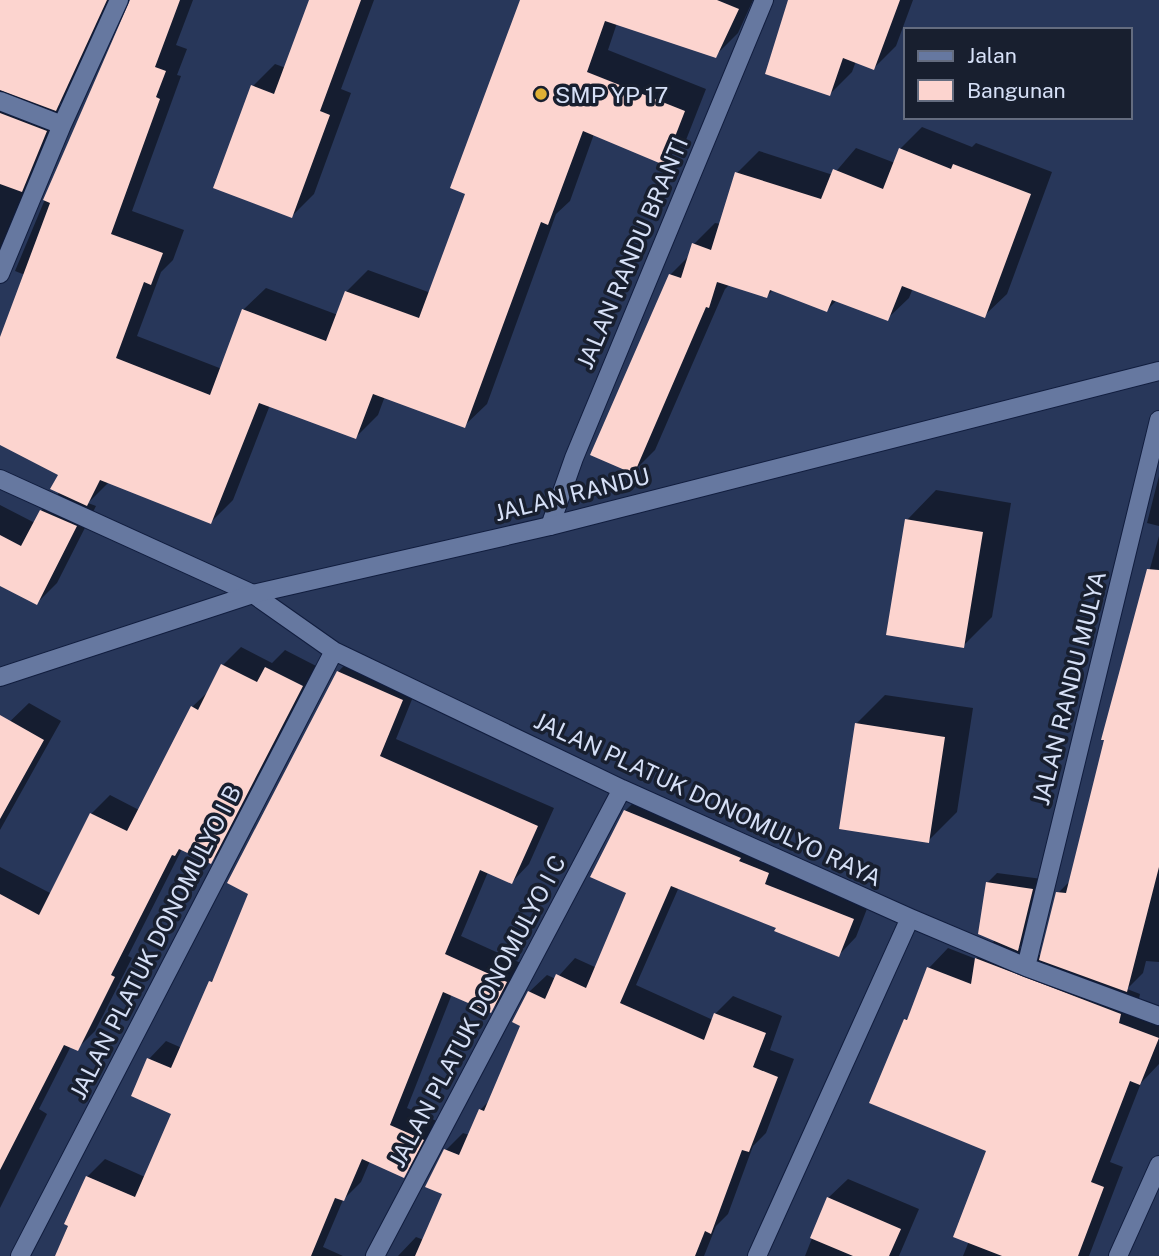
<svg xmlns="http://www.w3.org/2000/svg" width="1159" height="1256" font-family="'Public Sans',sans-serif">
	<rect width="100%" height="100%" fill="#28375a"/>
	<!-- shadow -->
	<path fill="#0007" d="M0,0H117L78,86L59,105L68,109L0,254Z
		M132,0H193L176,45L187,49L177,75L181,76L132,211L184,230L173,260L161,272L137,336L222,369L243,310L266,288L338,315L346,292L368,270L431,293L468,193L522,0H753L738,33L715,56L617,23L608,50L706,89L686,140L664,163L594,134L570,201L556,214L487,404L464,426L385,396L378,415L356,437L270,405L233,500L211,522L109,482L88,503L96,506L57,583L37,603L0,584V505L35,523L41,511L60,492V474L0,443V341L25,275L15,271L74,130Z
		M310,0H374L341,89L351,93L314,194L292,216L253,86L275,64L286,68Z
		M790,0H913L896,46L874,68L856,61L852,72L830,94Z
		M922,127L972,147L976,143L1052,172L1007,294L985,315L913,288L909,298L887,319L837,300L827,310L774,289L767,296L730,284L725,289L655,450L633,472L670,275L690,255L694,244L715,223L721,224L737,173L759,151L833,175L856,148L895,163L900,149Z
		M1159,476V526L1147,523Z
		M936,490L1011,503L992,617L963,646L907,520Z
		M1159,536V962L1146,961L1143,973L1127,989L1140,994L1138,1003L1159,1011V1064L1141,1083L1110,1162L1123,1167L1089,1256H963L969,1241L988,1150L905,1020L911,1015L929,968L948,948L976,959L995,940L987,883L997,873L1042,879L1027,939L1019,948L1042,956L1058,893L1071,880L1106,739L1103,738Z
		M241,647L272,663L285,650L320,668L229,844L210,862L182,849L128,956L132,958L95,1031L77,1049L71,1046L39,1109L47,1114L0,1208V867L52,894L91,814L110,795L139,810L192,707L211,689L223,665Z
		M355,654L419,682L396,739L554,808L529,864L512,882L488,872L461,936L523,964L508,993L490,1011L452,994L407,1108L439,1122L421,1158L403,1175L370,1161L361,1182L343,1200L323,1247L343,1256H56L87,1177L105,1159L145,1177L174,1113L133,1095L149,1059L166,1041L182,1048L211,982L216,976L338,672Z
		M885,695L973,708L957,812L928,841L856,724Z
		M29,703L61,721L0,830V731Z
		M642,794L870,901L856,937L839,955L778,927L679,887L636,985L713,1020L715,1014L733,996L782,1016L770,1050L794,1059L766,1133L753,1146L728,1214L716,1226L704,1256H398L416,1237L424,1240L444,1193L446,1150L463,1133L469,1135L480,1110L491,1099L523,1025L529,992L547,975L556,979L575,958L597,968L628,892L625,811Z
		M848,1179L919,1209L899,1256H805L828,1198Z"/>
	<!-- building -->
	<path fill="#fcd4cf" d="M0,0H107L56,111L0,90Z
		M130,0H180L155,67L166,71L156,97L160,99L111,234L163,253L151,285L144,282L116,358L210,395L242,309L326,341L345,291L419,318L465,194L450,188L520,0H717L739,9L716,58L605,21L587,72L685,111L664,165L583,131L548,225L541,222L465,428L373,394L356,439L259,403L211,524L100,480L87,506L50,489L58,475L0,445V337L50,203L43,200Z
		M309,0H361L320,111L330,115L292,218L213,188L251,85L274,94Z
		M788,0H900L874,70L843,58L830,96L765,74Z
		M0,113L47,131L22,192L0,184Z
		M899,148L951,169L953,164L1031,194L985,318L902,286L888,321L832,300L827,312L770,290L767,298L717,282L709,308L706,307L634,474L590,455L669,274L681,278L692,243L711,250L735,172L821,199L833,169L883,189Z
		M40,510L77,526L37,605L0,586V535L21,546Z
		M905,519L983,532L964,648L886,635Z
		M1147,569L1159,570V867L1127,992L1039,960L1056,892L1066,893L1104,740H1101Z
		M221,664L257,682L265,667L303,686L211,864L179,849L175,856L172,855L111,975L115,977L78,1051L64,1045L0,1170V894L39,915L90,813L127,831L191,706L198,710Z
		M337,671L403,700L380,756L538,826L512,884L480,870L445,954L507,982L491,1013L443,992L390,1125L424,1140L404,1178L362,1159L344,1201L335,1198L311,1256H55L68,1226L64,1224L86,1176L135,1197L171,1114L131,1096L147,1058L171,1068L209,981L212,982L248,894L227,883Z
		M0,715L44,740L0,819Z
		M855,723L945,737L929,843L839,829Z
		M624,810L741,858L739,861L769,873L765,884L854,919L839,957L774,931L776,928L671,886L620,1003L704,1040L714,1013L766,1033L753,1067L778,1077L749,1152L742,1150L711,1234L705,1231L695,1256H415L442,1194L425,1187L444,1149L459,1155L479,1109L484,1111L520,1026L512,1022L528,991L545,999L556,974L586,988L626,893L590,877Z
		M986,882L1033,889L1018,951L978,934Z
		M975,958L1121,1014L1119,1023L1159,1038L1140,1085L1130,1081L1091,1182L1104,1187L1078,1256H1002L953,1237L986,1151L869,1103L904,1019L907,1020L927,967L971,984Z
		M827,1197L901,1229L889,1256H853L810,1238Z"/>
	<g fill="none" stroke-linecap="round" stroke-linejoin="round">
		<defs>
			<path id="minor" d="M0,101L62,125
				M0,274L62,125L119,0
				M0,479L253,594L334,651L622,789L910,918L1026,967L1159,1016
				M550,526L574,458L764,0
				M1026,967L1159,420
				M20,1256L334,651
				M375,1256L622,789
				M757,1256L910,918
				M1118,1256L1159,1165"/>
			<path id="tertiary" d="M0,677L253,594L550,526L1159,371"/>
		</defs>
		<!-- minor casing -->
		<use href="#minor" stroke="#111d3e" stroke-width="20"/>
		<!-- tertiary casing -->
		<use href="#tertiary" stroke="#111d3e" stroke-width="20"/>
		<!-- minor -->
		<use href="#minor" stroke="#6678a0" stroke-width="18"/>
		<!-- tertiary -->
		<use href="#tertiary" stroke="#6678a0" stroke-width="18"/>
	</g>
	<!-- markers -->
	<circle fill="#e0b034" stroke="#181f2f" stroke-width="2.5" cx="541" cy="94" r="7"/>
	<g text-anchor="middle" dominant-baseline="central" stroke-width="7" stroke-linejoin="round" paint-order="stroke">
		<!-- poi labels -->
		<g font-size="23" fill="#d6e0f7" stroke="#181f2f" text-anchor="start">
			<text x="555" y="94">SMP YP 17</text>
		</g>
		<!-- street labels -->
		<g font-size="23" fill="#d6e0f7" stroke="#181f2f">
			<text transform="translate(632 253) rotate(-67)">JALAN RANDU BRANTI</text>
			<text transform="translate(572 494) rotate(-14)">JALAN RANDU</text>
			<text transform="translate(1069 688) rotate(-76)">JALAN RANDU MULYA</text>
			<text transform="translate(708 799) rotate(25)">JALAN PLATUK DONOMULYO RAYA</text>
			<text transform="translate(155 942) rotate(-63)">JALAN PLATUK DONOMULYO I B</text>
			<text transform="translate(477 1011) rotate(-62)">JALAN PLATUK DONOMULYO I C</text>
		</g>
	</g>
	<!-- legend -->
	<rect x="904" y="28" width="228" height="91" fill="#181f2f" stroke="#646c7f" stroke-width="2"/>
	<rect x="918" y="51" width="35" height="10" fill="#6678a0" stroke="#646c7f" stroke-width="2"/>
	<text x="967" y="63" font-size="21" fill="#d6e0f7">Jalan</text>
	<rect x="918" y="80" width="35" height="21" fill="#fcd4cf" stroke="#646c7f" stroke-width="2"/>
	<text x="967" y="98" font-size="21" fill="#d6e0f7">Bangunan</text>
</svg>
